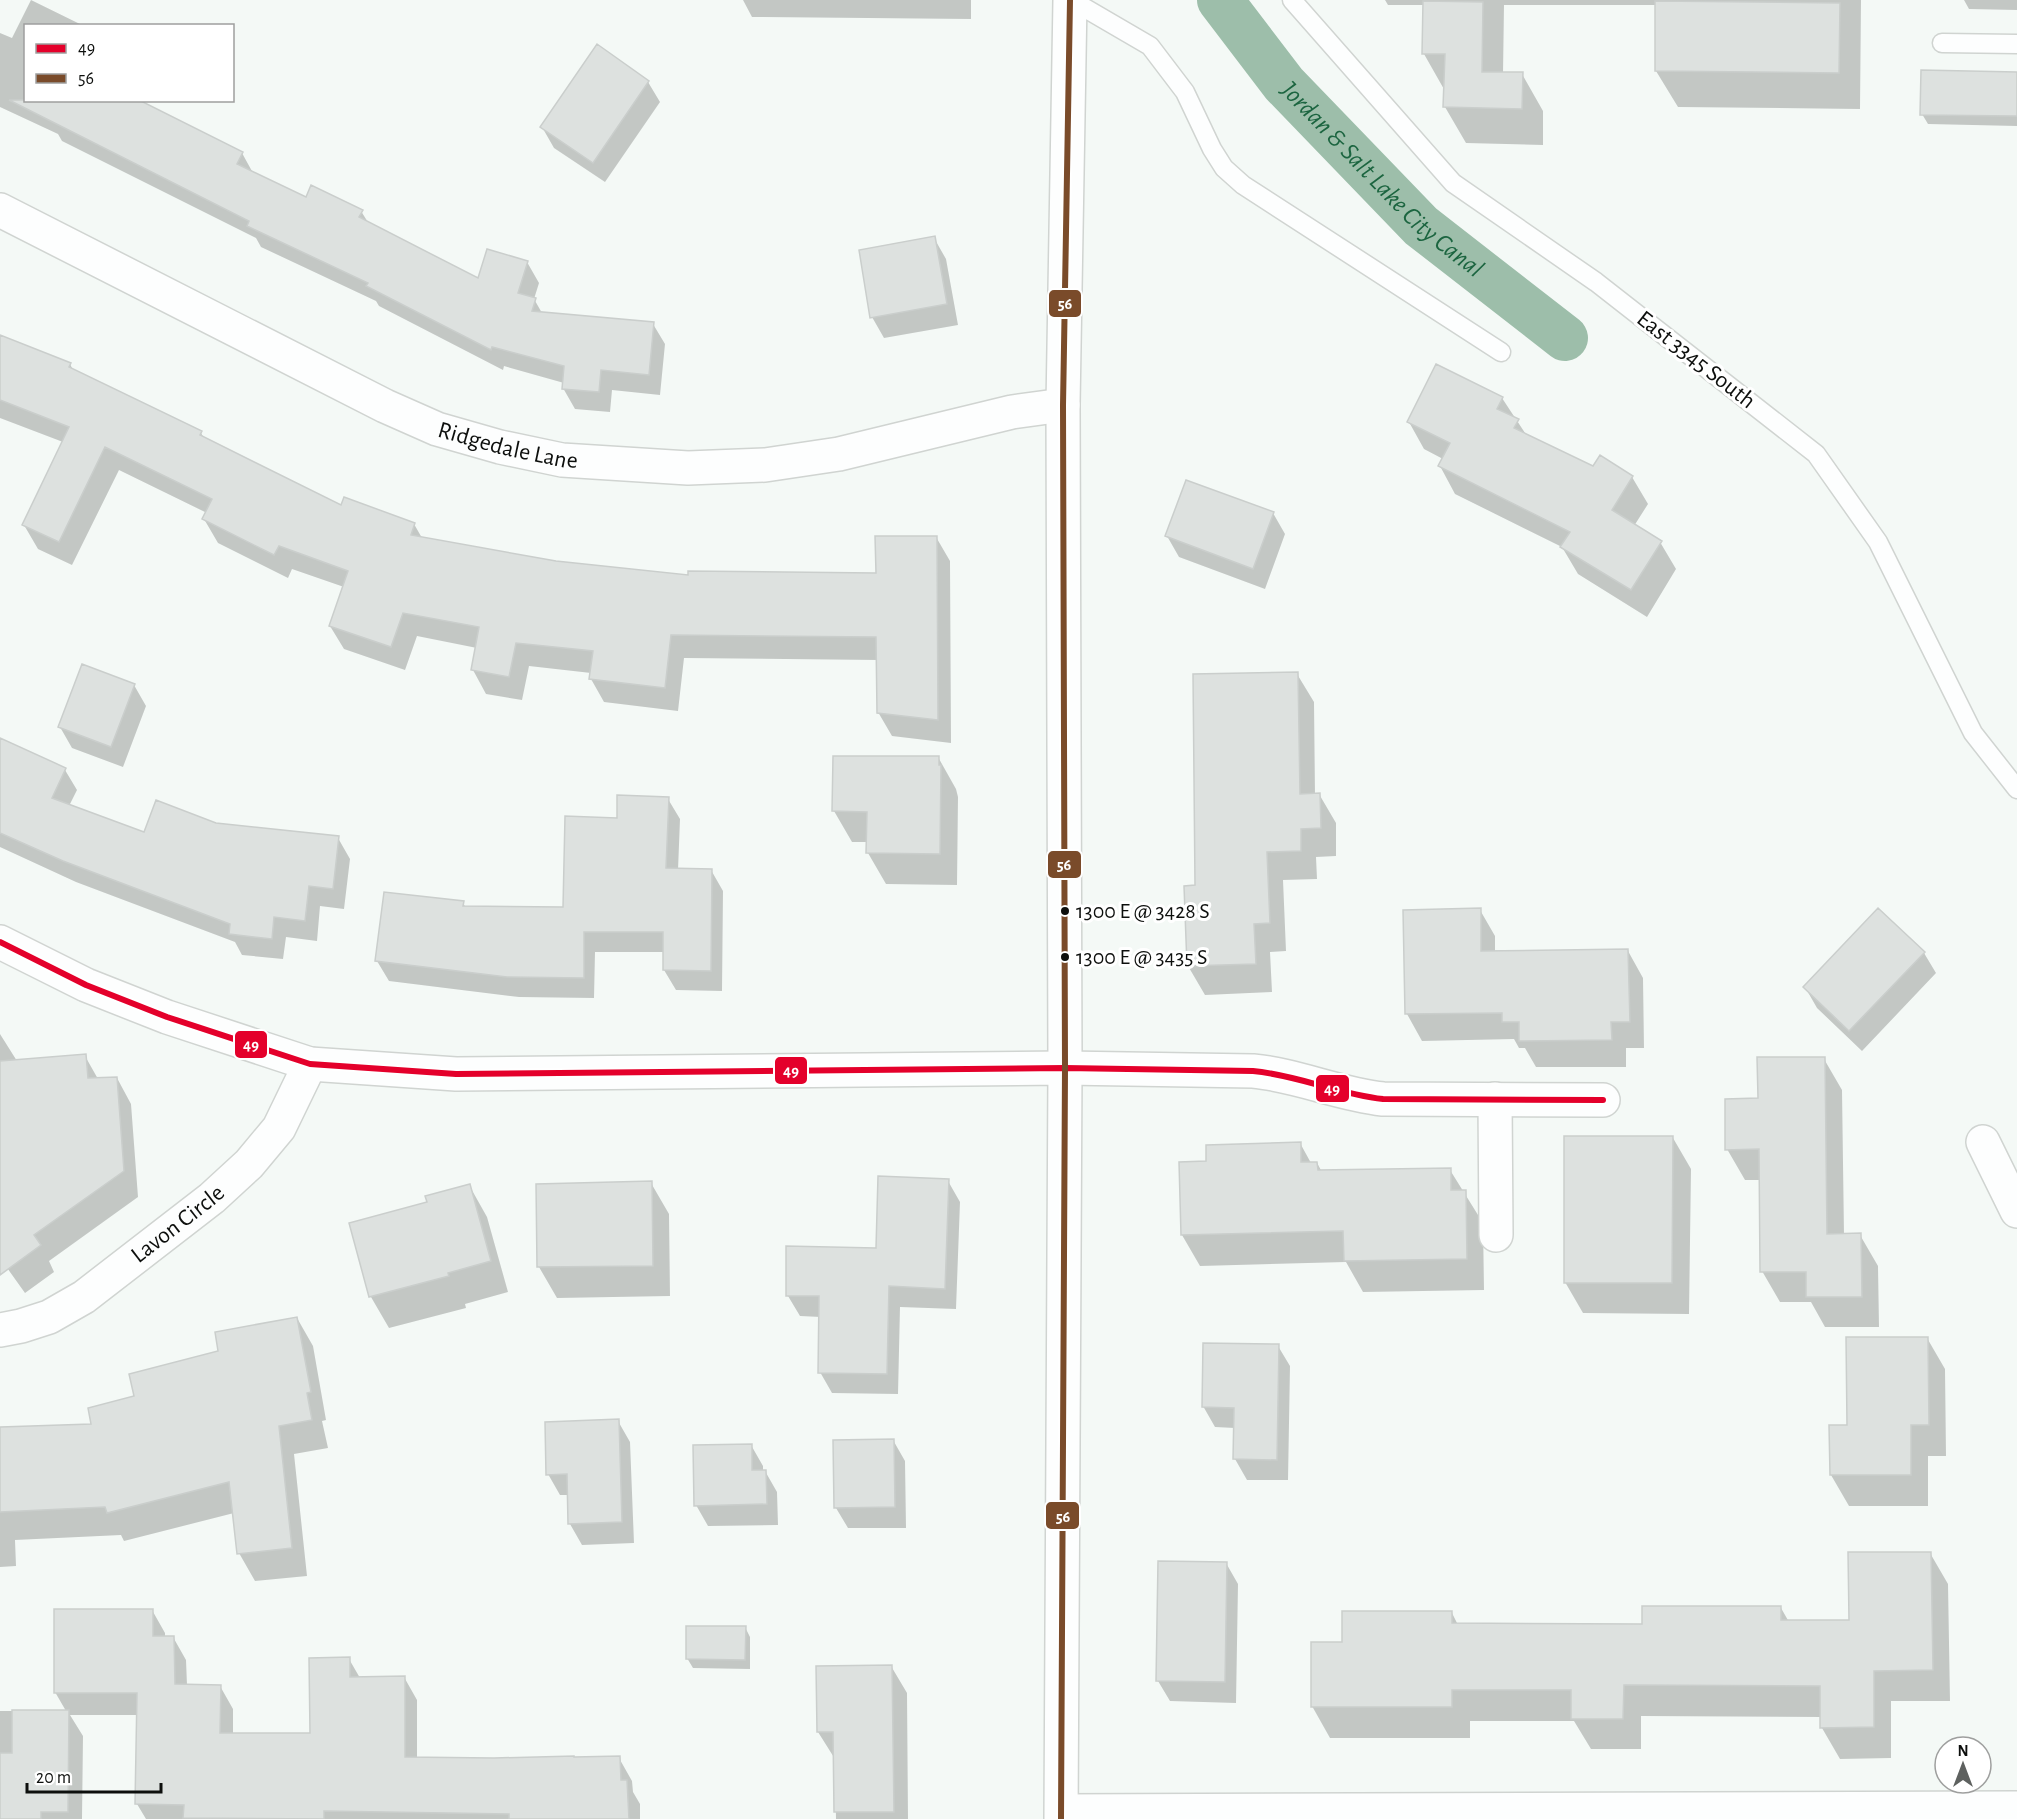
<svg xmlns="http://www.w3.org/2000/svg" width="2017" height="1819" font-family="'Alegreya Sans',sans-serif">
	<rect width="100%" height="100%" fill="#f4f9f6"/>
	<!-- shadow -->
	<path fill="#0003" d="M31,0L84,26H26V100L242,153L253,173L306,199L361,211L369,224L479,280L527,262L539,283L534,299L542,313L653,324L665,344L660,395L612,390L610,412L575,409L563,388L564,383L504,366L503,370L379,306L376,301L261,247L256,238L62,141L58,134L0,107V33L12,38Z
		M743,0H971V19L752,17Z
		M1385,0H1861L1860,109L1678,107L1656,71L1657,5H1504L1503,74H1522L1543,111V145L1466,143L1445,107V91L1424,54L1425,5H1388Z
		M1964,0H2017V10L1969,9Z
		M2017,73V126L1928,124L1922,114Z
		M648,82L660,102L605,182L554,148L542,127Z
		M934,238L946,259L958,325L884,338L872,317Z
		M0,336L70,364L73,370L201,433L205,440L342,507L414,524L422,538L556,562L690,577L877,575L936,537L950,561L951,743L892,736L878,712V660L684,658L678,711L604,702L591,679V673L529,666L522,700L486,694L473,670L477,648L417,636L405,670L344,649L330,626L344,587L292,569L288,578L218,543L204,519L207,513L119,470L72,565L38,549L24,525L63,442L0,418Z
		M1502,398L1527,436L1593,468L1632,477L1648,504L1634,526L1660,542L1676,569L1647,617L1578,574L1562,547L1455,494L1440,466L1443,459L1424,449L1409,422Z
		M1273,513L1285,534L1265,589L1179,557L1167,536Z
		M1297,674L1314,702L1315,795L1319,794L1336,823V856L1316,857L1317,879L1283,880L1286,951L1270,952L1272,992L1205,995L1188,966L1186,887H1197Z
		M134,685L146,706L123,767L72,748L60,727Z
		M0,739L65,770L77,790L69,806L145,834L216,824L338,838L350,859L344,909L320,906L317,941L286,937L283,959L242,955L235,942L76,882L0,847Z
		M938,757L956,789L958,797L957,885L886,884L868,853V842H852L834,811Z
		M668,799L680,819L678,870H711L723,891L722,991L676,990L664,970L665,952H595L594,998L519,997L389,981L377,961L463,903L466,908L565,909L619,820Z
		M1480,910L1495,936V952L1628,951L1643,978L1644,1048H1626V1067H1536L1525,1048H1519L1514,1039L1422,1041L1407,1014L1405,911Z
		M1924,953L1936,973L1862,1051L1817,1008L1805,987Z
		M0,1034L17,1061L85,1056L98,1079L117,1078L131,1104L138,1197L49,1261L54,1272L25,1293L0,1258Z
		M1824,1059L1842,1090L1844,1235H1860L1878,1266L1879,1327H1825L1811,1302H1780L1762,1271L1761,1180H1745L1727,1149L1759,1099Z
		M1673,1138L1691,1169L1689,1314L1583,1313L1565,1282Z
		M1300,1143L1311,1163H1317L1322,1172L1450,1170L1483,1223L1484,1290L1363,1292L1346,1262L1200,1266L1182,1235L1180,1163L1208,1162Z
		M948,1181L960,1202L956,1309L900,1307L898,1394L832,1393L820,1372L821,1317L800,1316L788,1296L877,1250Z
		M651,1183L669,1214L670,1296L557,1298L539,1267Z
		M469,1185L487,1217L508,1292L465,1304L466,1308L389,1328L371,1297L351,1224L428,1204Z
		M297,1318L313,1346L326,1420L322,1421L328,1448L294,1454L307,1576L255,1581L239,1553L234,1513L124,1541L121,1535L15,1540L16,1566L0,1567V1444L93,1426L136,1398L220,1352Z
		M1927,1338L1945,1369L1946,1456H1928V1506H1849L1831,1475L1849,1427Z
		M1278,1346L1290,1366L1288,1480H1247L1235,1459V1428L1215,1427L1203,1406Z
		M618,1421L630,1442L634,1543L582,1545L570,1524L569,1495H560L548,1474Z
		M893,1440L905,1461L906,1528H848L836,1508Z
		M751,1445L763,1466V1471H765L777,1492L778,1525L708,1526L696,1505Z
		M1930,1553L1948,1584L1950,1701H1891V1758L1840,1759L1822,1728V1717L1641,1716V1749H1591L1574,1721H1470V1738H1330L1312,1706L1344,1643L1452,1613L1458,1625L1643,1626L1781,1608L1789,1622H1850Z
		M1226,1563L1238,1584L1236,1703L1170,1701L1158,1681Z
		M152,1610L165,1633V1637H173L186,1660L187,1685L220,1686L233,1709V1734H312L349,1659L360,1678L404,1677L417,1700V1758H619L632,1781L633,1792L640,1804V1819H146L137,1804L139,1715H70L83,1736L82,1819H0V1711H66L55,1692Z
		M745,1627L750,1637V1669L693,1668L687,1658Z
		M891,1666L907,1693L908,1819H836L835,1759L818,1732Z"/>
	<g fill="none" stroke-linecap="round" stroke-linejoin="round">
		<!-- canal -->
		<path stroke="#9dbeaa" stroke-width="46" id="s1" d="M1220,0L1284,84L1421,226L1565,338"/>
	</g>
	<!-- building -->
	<path fill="#dde1df" stroke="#cacecc" stroke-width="1.5" d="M1423,1L1483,2L1482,72H1523L1522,109L1443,107L1445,54H1422Z
		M1655,1L1840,3L1839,73L1655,71Z
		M597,44L649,81L593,163L540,127Z
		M1921,70L2017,72V116L1920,115Z
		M9,100H139L243,152L237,164L306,197L311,185L363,210L359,217L478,278L487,249L528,261L518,293L536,298L532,311L654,322L649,375L601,370L599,392L562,389L564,366L492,347L491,350L366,286L368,283L247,226L249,221Z
		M935,236L947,304L870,318L859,250Z
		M0,335L71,363L69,367L202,431L200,435L341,505L344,497L415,523L411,535L556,561L688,575V571L876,573L875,536H937L938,720L877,713L876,637L671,635L665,688L589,679L593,651L516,643L509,677L471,670L479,627L403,613L391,647L329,626L348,571L279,546L274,555L202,519L212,499L105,447L59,542L22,525L69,427L0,400Z
		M1436,364L1503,397L1497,409L1519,419L1514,428L1593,466L1600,455L1633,476L1612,510L1662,541L1631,590L1560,547L1570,532L1438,466L1450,443L1407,422Z
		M1186,480L1274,512L1253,569L1165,536Z
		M82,664L135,684L111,747L58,727Z
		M1298,672L1300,794L1320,793L1321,828L1301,829V851L1267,852L1270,923L1254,924L1256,964L1187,966L1184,886L1195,885L1193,674Z
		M0,738L66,768L52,798L144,832L156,800L216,823L339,836L333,889L309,886L305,921L274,917L272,939L229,934L230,924L63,861L0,833Z
		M833,756H939V765H941L940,854L866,853L867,812L832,811Z
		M617,795L669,797L666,868L712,869L711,971L663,970V932H584V978L507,977L375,961L384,892L464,901L463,906L563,907L565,816L617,818Z
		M1481,908V951L1628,949L1630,1022H1611L1612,1040L1519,1041V1022H1502V1013L1405,1014L1403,910Z
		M1878,908L1925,952L1849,1031L1803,987Z
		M86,1054L88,1078L117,1077L124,1171L34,1235L41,1245L0,1275V1061Z
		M1757,1057H1825L1827,1234L1861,1233L1862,1297H1806V1272H1760L1759,1149L1725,1150V1099L1758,1098Z
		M1564,1136H1673L1672,1283H1564Z
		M1301,1142V1162H1317L1318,1170L1451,1168V1190H1466L1467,1259L1344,1261L1343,1231L1181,1235L1179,1162L1206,1161V1145Z
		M878,1176L949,1179L945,1289L889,1286L887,1374L818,1373L819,1296H786V1246L876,1248Z
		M652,1181L653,1266L537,1267L536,1184Z
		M470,1184L491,1261L448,1273L449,1276L369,1297L349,1223L427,1202L425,1196Z
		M297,1317L311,1392L307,1393L312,1420L279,1426L292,1548L237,1554L229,1482L107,1513L105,1507L0,1512V1427L91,1424L88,1408L134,1396L129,1374L218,1351L215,1332Z
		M1846,1337H1928L1929,1425H1911V1475H1830L1829,1425H1847Z
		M1203,1343L1279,1344L1277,1460L1233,1459L1234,1408L1202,1407Z
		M619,1419L622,1522L568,1524L567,1474L546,1475L545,1422Z
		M894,1439L895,1507L834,1508L833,1440Z
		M752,1444V1470H766L767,1504L694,1506L693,1445Z
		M1848,1552H1931L1933,1670L1874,1671V1727L1820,1728V1686L1624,1685L1623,1719H1571V1690H1452V1707H1311V1642H1342V1611H1452V1623L1642,1624V1606H1781V1620H1849Z
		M1158,1561L1227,1562L1225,1682L1156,1681Z
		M54,1609H153V1636H174L175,1684L221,1685L220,1733H310L309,1658L350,1657V1677L405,1676V1757L494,1758L574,1756V1757L620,1756L621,1780H627L629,1819H509V1814L324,1811V1819L183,1818L184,1805L135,1804L137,1693H54Z
		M686,1626H746L745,1660L686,1659Z
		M892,1665L894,1812H834L833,1732H817L816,1666Z
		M12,1710H69L68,1812H41V1819H0V1753H12Z"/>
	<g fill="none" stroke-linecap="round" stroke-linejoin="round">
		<defs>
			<path id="service" d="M1071,0L1150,46L1185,92L1212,149L1224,168L1243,185L1501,352
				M1292,0L1453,183L1596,282L1816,454L1878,542L1973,733L2017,789
				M1942,43L2017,44"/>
			<g id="minor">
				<path id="s2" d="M0,210L385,406L437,429L500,447L562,460L688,468L765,465L839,454L1012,412L1063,405"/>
				<path d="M0,942L86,985L167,1017L310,1064L456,1074L1065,1068L1253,1071C1297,1075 1338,1094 1383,1099L1603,1100"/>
				<path d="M1495,1099L1496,1235"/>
				<path d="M1983,1142L2017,1211"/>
				<path id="s3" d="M0,1330L21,1326L49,1317L84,1297L212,1198L249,1164L279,1128L310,1064"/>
				<path d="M1062,1811L2017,1808"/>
			</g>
			<path id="secondary" d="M1061,1819L1065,1068L1063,405L1070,0"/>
		</defs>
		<!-- service casing -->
		<use href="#service" stroke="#d0d4d1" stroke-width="21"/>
		<!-- minor casing -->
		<use href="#minor" stroke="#d0d4d1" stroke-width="36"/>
		<!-- secondary casing -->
		<use href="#secondary" stroke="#d0d4d1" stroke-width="36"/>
		<!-- service -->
		<use href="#service" stroke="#fdfefe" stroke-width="18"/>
		<!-- minor -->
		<use href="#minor" stroke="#fdfefe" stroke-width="33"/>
		<!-- secondary -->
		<use href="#secondary" stroke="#fdfefe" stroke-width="33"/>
		<defs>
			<path id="bus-1" d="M0,942L86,985L167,1017L310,1064L456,1074L1065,1068L1253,1071C1297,1075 1338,1094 1383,1099L1603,1100"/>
			<path id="bus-2" d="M1061,1819L1065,1068L1063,405L1070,0"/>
		</defs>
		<!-- bus-1 casing -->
		<use href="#bus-1" stroke="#fff" stroke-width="10"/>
		<!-- bus-2 casing -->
		<use href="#bus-2" stroke="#fff" stroke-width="10"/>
		<!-- bus-1 -->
		<use href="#bus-1" stroke="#e4002b" stroke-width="6"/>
		<!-- bus-2 -->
		<use href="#bus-2" stroke="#7a4b2a" stroke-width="6"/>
	</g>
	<!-- markers -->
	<g fill="#0d0f0d" stroke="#fff" stroke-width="2">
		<circle cx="1065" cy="911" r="5"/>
		<circle cx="1065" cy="957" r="5"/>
	</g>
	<g text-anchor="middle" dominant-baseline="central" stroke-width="6" stroke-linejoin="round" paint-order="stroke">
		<!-- bus labels -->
		<g font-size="22" fill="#0d0f0d" stroke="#fff" text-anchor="start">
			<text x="1076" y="911">1300 E @ 3428 S</text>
			<text x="1076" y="957">1300 E @ 3435 S</text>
		</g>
		<!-- street labels -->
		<g font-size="24" fill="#0d0f0d" stroke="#fff">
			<text transform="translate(1696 360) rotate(38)">East 3345 South</text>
			<text stroke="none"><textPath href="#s2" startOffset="562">Ridgedale Lane</textPath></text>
			<text stroke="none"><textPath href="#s3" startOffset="210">Lavon Circle</textPath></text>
		</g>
		<!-- water labels -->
		<g font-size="26" font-style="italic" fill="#1c6540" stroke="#fff">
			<text stroke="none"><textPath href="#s1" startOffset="243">Jordan &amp; Salt Lake City Canal</textPath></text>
		</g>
	</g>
	<g stroke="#fff" stroke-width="2">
		<rect x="1048" y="289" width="34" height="29" rx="6" fill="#7a4b2a"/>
		<rect x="1047" y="850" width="35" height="29" rx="6" fill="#7a4b2a"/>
		<rect x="234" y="1030" width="34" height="29" rx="6" fill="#e4002b"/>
		<rect x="774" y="1056" width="34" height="29" rx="6" fill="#e4002b"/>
		<rect x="1315" y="1074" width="35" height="29" rx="6" fill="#e4002b"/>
		<rect x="1045" y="1501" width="35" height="29" rx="6" fill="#7a4b2a"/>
	</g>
	<g font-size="16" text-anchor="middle" font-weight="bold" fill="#fff">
		<text x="1065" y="309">56</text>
		<text x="1064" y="870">56</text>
		<text x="251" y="1050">49</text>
		<text x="791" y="1076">49</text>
		<text x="1332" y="1094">49</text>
		<text x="1063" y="1522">56</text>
	</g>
	<!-- legend -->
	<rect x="24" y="24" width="210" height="78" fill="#ffffff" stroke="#9e9f9e" stroke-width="1.5"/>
	<rect x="36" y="44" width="30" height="9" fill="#e4002b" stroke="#9e9f9e" stroke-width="1.5"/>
	<text x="78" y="54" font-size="18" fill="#0d0f0d">49</text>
	<rect x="36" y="74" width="30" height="9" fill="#7a4b2a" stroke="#9e9f9e" stroke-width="1.5"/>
	<text x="78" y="84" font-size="18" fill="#0d0f0d">56</text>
	<!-- north arrow -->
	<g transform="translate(1963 1765)"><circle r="28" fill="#ffffff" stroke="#9e9f9e" stroke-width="1.5"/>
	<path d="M0-4.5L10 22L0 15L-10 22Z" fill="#5e615f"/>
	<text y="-9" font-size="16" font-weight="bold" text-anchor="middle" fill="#0d0f0d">N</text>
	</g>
	<!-- scale -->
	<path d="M27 1783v9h134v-9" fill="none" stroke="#0d0f0d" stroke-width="3"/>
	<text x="36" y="1783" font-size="18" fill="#0d0f0d" stroke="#ffffff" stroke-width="4.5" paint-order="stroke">20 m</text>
</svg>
